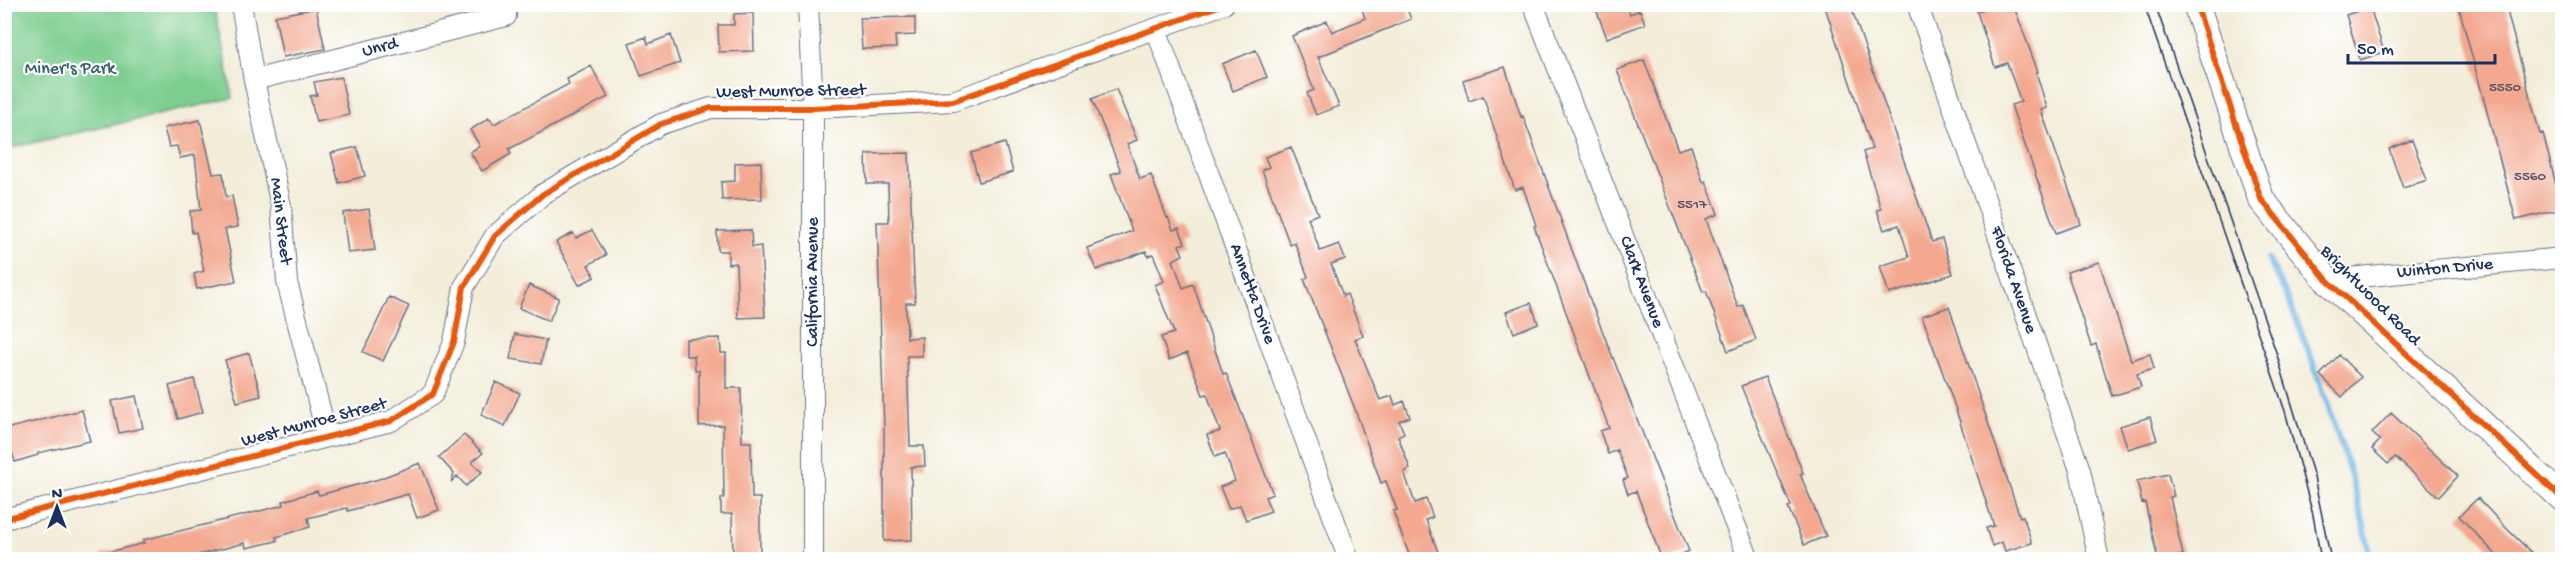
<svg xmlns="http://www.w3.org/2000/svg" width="2567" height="564" font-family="'Gochi Hand',sans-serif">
	<rect width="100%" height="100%" fill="#fff"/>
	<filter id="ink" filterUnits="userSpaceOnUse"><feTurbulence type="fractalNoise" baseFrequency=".0167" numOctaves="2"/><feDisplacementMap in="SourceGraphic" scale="12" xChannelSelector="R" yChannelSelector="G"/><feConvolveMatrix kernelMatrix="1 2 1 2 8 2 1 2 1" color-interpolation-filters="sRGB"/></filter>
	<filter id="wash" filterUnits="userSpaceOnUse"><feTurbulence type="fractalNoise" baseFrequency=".008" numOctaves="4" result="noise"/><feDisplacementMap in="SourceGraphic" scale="24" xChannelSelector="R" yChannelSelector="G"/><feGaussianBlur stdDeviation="1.35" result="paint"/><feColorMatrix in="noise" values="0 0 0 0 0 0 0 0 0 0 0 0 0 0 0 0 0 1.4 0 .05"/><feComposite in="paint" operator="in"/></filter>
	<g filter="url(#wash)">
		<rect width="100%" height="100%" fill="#f3edd9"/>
		<!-- green -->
		<path fill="#7ccd8e" stroke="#4c7e76" stroke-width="1.5" d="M5,4L214,5L233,98L5,149Z"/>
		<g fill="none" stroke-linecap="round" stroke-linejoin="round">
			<!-- stream -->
			<path stroke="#69b5e2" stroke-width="6" d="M2268,259C2287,292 2299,327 2313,363C2336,427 2359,493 2371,560"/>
		</g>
		<g id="blocks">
			<!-- building -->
			<path fill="#f3a88f" d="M1375,4H1405L1411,19L1318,57L1339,106L1316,115L1307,93L1314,90L1292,36L1327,21L1332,32L1365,18L1362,9Z
				M1594,4H1626L1630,14L1640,10L1645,24L1607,38Z
				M1824,4H1850L1932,242L1942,239L1953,274L1889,294L1880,266L1909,257L1899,225L1884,230L1877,210L1881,209L1863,152L1872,149Z
				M1985,4H2013L2038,72H2036L2047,108L2041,110L2081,224L2056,233L2011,105L2021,102L2007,63L1995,67L1977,12L1986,8Z
				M2458,4H2505L2540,134L2543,133L2562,209L2516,220Z
				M2370,7L2384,52L2360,60L2346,15Z
				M316,8L325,49L283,57L275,16Z
				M753,13L754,51L719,52L718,25H734V14Z
				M915,17V35L895,36L896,48L862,49L860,18Z
				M671,35L680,63L641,76L629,43L646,37L648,44Z
				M1256,50L1267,77L1233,91L1222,64Z
				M1644,60L1678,150L1691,146L1703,182L1706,181L1718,214L1706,219L1738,307L1743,305L1756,340L1728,351L1706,291L1703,292L1617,70Z
				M591,66L608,97L509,149L511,154L482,171L470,152L480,146L470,130L489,118L494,124L569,84L567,79Z
				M1505,67L1521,117L1523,116L1591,302L1689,551L1669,560H1662L1636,491L1628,494L1623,480L1628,478L1617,450L1608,454L1600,431L1609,428L1534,226L1536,225L1523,187L1515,190L1483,96L1469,101L1463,80Z
				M341,77L349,115L316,122L310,96L317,95L314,82Z
				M1116,89L1137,140L1127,144L1140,179L1151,175L1167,218L1168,217L1173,230L1179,228L1185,243L1179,245L1183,255L1173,260L1183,288L1193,284L1223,374L1226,373L1273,494L1265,497L1271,511L1246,520L1240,505L1229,509L1220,487L1235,481L1225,453L1215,457L1207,435L1220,431L1207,394L1203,395L1187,353L1169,360L1161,337L1174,333L1155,285L1164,281L1153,254L1148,256L1146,251L1096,270L1087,248L1132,231L1111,174L1121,171L1092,99Z
				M200,120L213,174L223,173L226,197L232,196L238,227L225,229L236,281L197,289L194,274L204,271L196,232L192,233L190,211L201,210L195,155L180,158L177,146L169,147L164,128Z
				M2412,140L2427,180L2403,188L2389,149Z
				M1005,143L1013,172L979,182L971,153Z
				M357,147L365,176L339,183L331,153Z
				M1291,147L1318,214L1308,218L1320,251L1339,244L1345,259L1331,264L1343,296L1347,294L1363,336L1355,339L1380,400L1392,396L1395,405L1404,401L1410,417L1399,421L1404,433L1398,436L1410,469L1404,472L1415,503L1426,499L1433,517L1426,520L1441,560H1411L1393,511L1397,510L1386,481L1381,483L1355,409L1304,279L1308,277L1295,243L1290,245L1262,170L1269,167L1265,157Z
				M909,153L915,303H906L907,338L922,337V356H907L910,446H924L925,466L911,467L912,540L884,541V428L877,222H889L888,184H867L866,154Z
				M761,162L762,199L722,200L721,182L735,181V163Z
				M369,209L375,250L348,253L343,213Z
				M592,230L606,255L588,265L595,277L579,285L556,242L573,233L576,238Z
				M751,230L752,247L761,246L765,317L738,318L736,263L728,264V251H718L717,231Z
				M2099,262L2131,360L2150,354L2154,369L2137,374L2141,387L2112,396L2096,344L2091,346L2067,272Z
				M529,285L559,298L549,321L519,308Z
				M389,297L409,306L383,361L363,352Z
				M1531,303L1538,323L1514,333L1506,312Z
				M1949,307L2020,517L2023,516L2032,543L2005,551L2002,542L1992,546L1986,528L1994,526L1953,401L1922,316Z
				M515,334L546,340L541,364L510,359Z
				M720,338L721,353H726V388H741L742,442H751L752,498H760V560H733L732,514H721V498H724L723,425L699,426V370H695L694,356H686V339Z
				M249,353L261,396L237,402L225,360Z
				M2339,355L2361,377L2342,397L2320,375Z
				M1765,377L1803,473L1800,474L1826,536L1804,545L1788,507L1791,506L1741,386Z
				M194,379L203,412L178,419L169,386Z
				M496,382L520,393L505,426L481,415Z
				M136,396L143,428L119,433L112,401Z
				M82,410L90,441L38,453V455L15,462L5,429Z
				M2391,413L2458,476L2439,497L2395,457L2388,464L2372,449L2380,440L2372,433Z
				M2150,417L2157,440L2128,449L2120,426Z
				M464,435L483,453L472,462L482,472L466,486L457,476L451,482L454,474L439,457Z
				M420,463L439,510L417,518L408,494L348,511L347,508L308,518L310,527L276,537L277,541L246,548L245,543L179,560H102L101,554L144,543L143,540L284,505L283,501L317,491L319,495L379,479Z
				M2168,474L2174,496L2170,497L2183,555L2158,560L2145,502L2142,503L2137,481Z
				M2478,498L2503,525L2539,560H2501L2459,516Z"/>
		</g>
	</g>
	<g filter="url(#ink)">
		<use href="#blocks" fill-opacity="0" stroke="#677289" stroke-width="1.5"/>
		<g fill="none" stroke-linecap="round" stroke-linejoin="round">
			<defs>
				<path id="minor" d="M241,4L254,80L281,206L287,282L327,436
					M808,4L813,108V560
					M1533,4L1749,560
					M1917,4L2080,470L2099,560
					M1156,29L1349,560
					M254,80L506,16L504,4
					M2327,280L2562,258
					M4,519L391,421L433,394L454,342L464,287L495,236L543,194L661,124L711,108H813L953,101L1224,4"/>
				<path id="tertiary" d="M2196,4L2261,199L2327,280L2562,498"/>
			</defs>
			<!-- minor casing -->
			<use href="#minor" stroke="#677289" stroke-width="22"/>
			<!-- tertiary casing -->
			<use href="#tertiary" stroke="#677289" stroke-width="28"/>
			<!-- minor -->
			<use href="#minor" stroke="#fff" stroke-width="20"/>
			<!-- tertiary -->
			<use href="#tertiary" stroke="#fff" stroke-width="26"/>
			<!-- tram -->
			<path stroke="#1b2f5e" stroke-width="1.5" d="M2144,4L2285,411L2313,515L2321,560
				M2155,4L2276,352L2314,477L2331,560"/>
			<defs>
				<path id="cycleway" d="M2196,4L2261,199L2327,280L2562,498
					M4,519L391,421L433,394L454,342L464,287L495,236L543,194L661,124L711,108H813L953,101L1224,4"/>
			</defs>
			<!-- cycleway casing -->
			<use href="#cycleway" stroke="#fff" stroke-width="10"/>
			<!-- cycleway -->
			<use href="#cycleway" stroke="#e8590c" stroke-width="6"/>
		</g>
	</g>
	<g text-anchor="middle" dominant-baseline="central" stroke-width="4.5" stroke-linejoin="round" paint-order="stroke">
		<!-- number labels -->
		<g font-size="15" fill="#514d6a">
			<text x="2505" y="88">5550</text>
			<text x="2530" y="177">5560</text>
			<text x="1692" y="205">5517</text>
		</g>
		<!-- street labels -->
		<g font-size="18" fill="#1b2f5e" stroke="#fff">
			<text transform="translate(380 48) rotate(-14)">Unrd</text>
			<text transform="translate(791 92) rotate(-1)">West Munroe Street</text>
			<text transform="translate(280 221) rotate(83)">Main Street</text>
			<text transform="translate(2445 269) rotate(-5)">Winton Drive</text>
			<text transform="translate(2013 280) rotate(71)">Florida Avenue</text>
			<text transform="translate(813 282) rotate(-90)">California Avenue</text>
			<text transform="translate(1641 282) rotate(69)">Clark Avenue</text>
			<text transform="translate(1252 294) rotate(70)">Annetta Drive</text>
			<text transform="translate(2370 296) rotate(45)">Brightwood Road</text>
			<text transform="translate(314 423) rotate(-15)">West Munroe Street</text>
		</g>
		<!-- park labels -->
		<g font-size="18" fill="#385e6c" stroke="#fff">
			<text x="70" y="69">Miner's Park</text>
		</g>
	</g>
	<!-- margin -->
	<rect width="2567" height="564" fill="none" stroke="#fff" stroke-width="24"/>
	<!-- north arrow -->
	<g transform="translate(57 507)" stroke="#ffffff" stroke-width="4.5" paint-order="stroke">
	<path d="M0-4.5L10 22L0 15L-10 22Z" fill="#1b2f5e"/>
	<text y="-9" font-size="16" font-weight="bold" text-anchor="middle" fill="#1b2f5e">N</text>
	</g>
	<!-- scale -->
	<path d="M2348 54v9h147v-9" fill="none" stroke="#1b2f5e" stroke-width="3"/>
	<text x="2357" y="54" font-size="18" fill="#1b2f5e" stroke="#ffffff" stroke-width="4.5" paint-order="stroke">50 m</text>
</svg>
